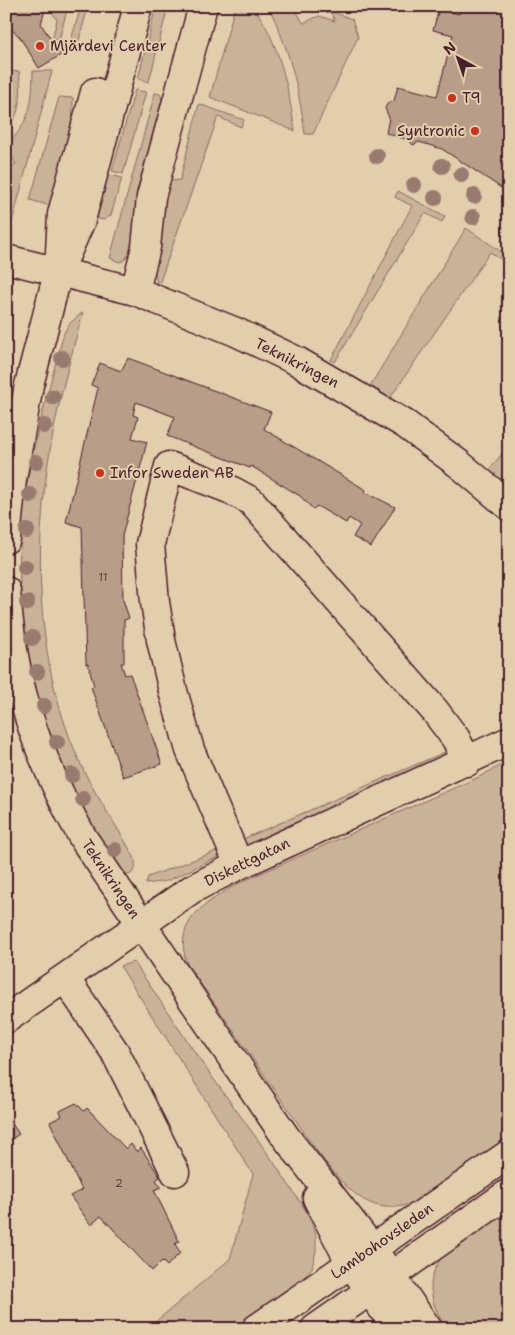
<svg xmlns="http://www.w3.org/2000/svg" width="515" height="1335" font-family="'Shantell Sans',sans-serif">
	<rect width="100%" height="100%" fill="#e2cead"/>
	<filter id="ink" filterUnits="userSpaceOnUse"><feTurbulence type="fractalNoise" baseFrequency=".02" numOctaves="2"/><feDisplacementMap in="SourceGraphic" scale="10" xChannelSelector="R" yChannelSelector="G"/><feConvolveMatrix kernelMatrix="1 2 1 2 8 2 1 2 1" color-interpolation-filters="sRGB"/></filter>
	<g filter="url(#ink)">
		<!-- green -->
		<path fill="#c9b298" stroke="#8a6862" d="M52,6H68L58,44L53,36L57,20L51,10Z
			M81,6H88L77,48L69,47Z
			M156,6H168L149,82L138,79Z
			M235,6H253C280,43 288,87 295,131L210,97Z
			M268,6H285L296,10L303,23L319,16L335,21L330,11L352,19L358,37L313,134H305C299,89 289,47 268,6Z
			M19,71C22,93 22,113 6,130V73Z
			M33,71H52L9,234L6,236V169L16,164L7,146C31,118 32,107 33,71Z
			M135,90L146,92L123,174L112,171Z
			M155,93L160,94L162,99L137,191L132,252L123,261L119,262L110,258L111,254Z
			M59,97L73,98L72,142L54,207L30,200Z
			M199,104L244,120L241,127L218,117L158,287C148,255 159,215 163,182L180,180Z
			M107,174L122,178L111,215L104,220L89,217Z
			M398,191L445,216L442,222L425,213L335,362L331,360L412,206L395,197Z
			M466,228L509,257V265L490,252L390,398L370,386Z
			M83,312C74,346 64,380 57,414C32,530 31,660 83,769C98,800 118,827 134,857C136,866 137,871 129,875C105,860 91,825 78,801C28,707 8,593 26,488C35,436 50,384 64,333L69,324Z
			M509,445V486L504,491L485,475Z
			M445,752L443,759L245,846L243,839Z
			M509,761V1137C481,1155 427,1204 397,1207C385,1208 374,1206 364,1200C336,1183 310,1141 291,1113C256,1064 222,1014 187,964C172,920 206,903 239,883L479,777Z
			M222,849V855L167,881L146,884L148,877Z
			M134,962L202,1063L271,1158L308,1214L316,1235V1251L312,1268L298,1284L237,1329H147L230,1259L253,1174L120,966Z
			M509,1207V1329H447C402,1264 462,1239 509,1207Z"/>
		<!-- building -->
		<path fill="#b89d89" stroke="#4a1f2b" d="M6,6H46L41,24L61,55L39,68L19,36L6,25Z
			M461,6H509V193L442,149L419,142L413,145L409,140L386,133L389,118L385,108L388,103L394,101L398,86L437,96L453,35L433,30L439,9L459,14Z
			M128,358L271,412L264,429L366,490L365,492L395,507L371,547L353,537L360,525L349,518L346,523L317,506L313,509L300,496L251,466L250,468L167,436L175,417L136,402L133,415L138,417L132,438L147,442L122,536L123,600L129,618L124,620V663H121L125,675L130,674L162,764L123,777L91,687L94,686L88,664H86L82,527L66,522L98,388L91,385L100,363L121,371Z
			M76,1103L84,1111L87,1108L126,1149L131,1144L137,1152L141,1148L160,1177L156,1180L161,1187L154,1190L179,1241L175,1244L180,1253L167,1266L162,1261L152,1271L101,1216L91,1225L70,1196L82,1190L50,1122L62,1116L60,1111Z
			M10,1121L19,1134L6,1143V1123Z"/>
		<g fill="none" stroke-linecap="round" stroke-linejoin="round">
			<defs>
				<path id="minor" d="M60,252L62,214L95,92
					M6,259L135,291L236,332L297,361L405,424L459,464L509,506
					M135,291L146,247L151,197L203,6
					M6,539L12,479L29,385L58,273L81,220L138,6
					M6,591C13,687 36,754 83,838L285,1136L371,1247L428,1329
					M239,865L190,750L173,691L161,640L155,602L150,544L169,466L229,489L251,501L435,711L456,739L467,762
					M65,978L115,1052L175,1172
					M6,1019L192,889L239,865L509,741
					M317,1198L350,1262L397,1329"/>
				<path id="major" d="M256,1329L509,1154
					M315,1329L509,1193"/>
			</defs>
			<!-- minor casing -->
			<use href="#minor" stroke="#4a1f2b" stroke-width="31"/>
			<!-- major casing -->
			<use href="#major" stroke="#4a1f2b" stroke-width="31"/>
			<!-- minor -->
			<use href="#minor" stroke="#e2cead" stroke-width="28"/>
			<!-- major -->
			<use href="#major" stroke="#e2cead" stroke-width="28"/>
		</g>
		<!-- trees -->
		<g fill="#997a6e">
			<circle cx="377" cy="156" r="8"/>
			<circle cx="442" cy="166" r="8"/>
			<circle cx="461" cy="175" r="8"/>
			<circle cx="414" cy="185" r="8"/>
			<circle cx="474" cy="196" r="8"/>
			<circle cx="435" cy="198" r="8"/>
			<circle cx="473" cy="217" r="8"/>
			<circle cx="62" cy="358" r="8"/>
			<circle cx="53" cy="397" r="8"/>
			<circle cx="44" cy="426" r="8"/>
			<circle cx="36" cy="462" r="8"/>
			<circle cx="30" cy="495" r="8"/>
			<circle cx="27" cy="531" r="8"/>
			<circle cx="25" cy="567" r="8"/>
			<circle cx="27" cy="603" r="8"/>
			<circle cx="32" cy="638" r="8"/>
			<circle cx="37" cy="672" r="8"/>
			<circle cx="44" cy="706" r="8"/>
			<circle cx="57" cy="742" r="8"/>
			<circle cx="72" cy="775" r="8"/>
			<circle cx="83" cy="799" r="8"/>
			<circle cx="115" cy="850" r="8"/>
		</g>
	</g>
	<!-- markers -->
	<g fill="#c8321e" stroke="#e2cead" stroke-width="2">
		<circle cx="40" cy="46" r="5"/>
		<circle cx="452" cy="98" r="5"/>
		<circle cx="475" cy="131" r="5"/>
		<circle cx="100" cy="473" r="5"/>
	</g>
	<g text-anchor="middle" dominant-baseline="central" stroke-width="4" stroke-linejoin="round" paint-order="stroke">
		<!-- number labels -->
		<g font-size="12" fill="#663e42">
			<text x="103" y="577">11</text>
			<text x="119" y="1183">2</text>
		</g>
		<!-- poi labels -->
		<g font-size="15" fill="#4a1f2b" stroke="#e2cead" text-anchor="start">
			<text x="50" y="46">Mjärdevi Center</text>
			<text x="462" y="98">T9</text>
			<text x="465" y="131" text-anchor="end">Syntronic</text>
			<text x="110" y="473">Infor Sweden AB</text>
		</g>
		<!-- street labels -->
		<g font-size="15" fill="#4a1f2b" stroke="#e2cead">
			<text transform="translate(297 363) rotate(27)">Teknikringen</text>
			<text transform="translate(247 862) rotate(-26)">Diskettgatan</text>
			<text transform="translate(111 879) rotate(56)">Teknikringen</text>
			<text transform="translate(382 1241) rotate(-35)">Lambohovsleden</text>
		</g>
	</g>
	<!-- margin -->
	<rect width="515" height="1335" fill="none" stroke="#e2cead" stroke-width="25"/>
	<rect x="12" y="12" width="490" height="1310" fill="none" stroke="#4a1f2b" stroke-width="2" filter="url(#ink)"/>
	<!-- north arrow -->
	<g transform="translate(458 58) rotate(320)" stroke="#e2cead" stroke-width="4" paint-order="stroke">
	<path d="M0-4L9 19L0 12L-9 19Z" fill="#4a1f2b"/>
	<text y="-8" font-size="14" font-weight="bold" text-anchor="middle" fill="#4a1f2b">N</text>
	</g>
</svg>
